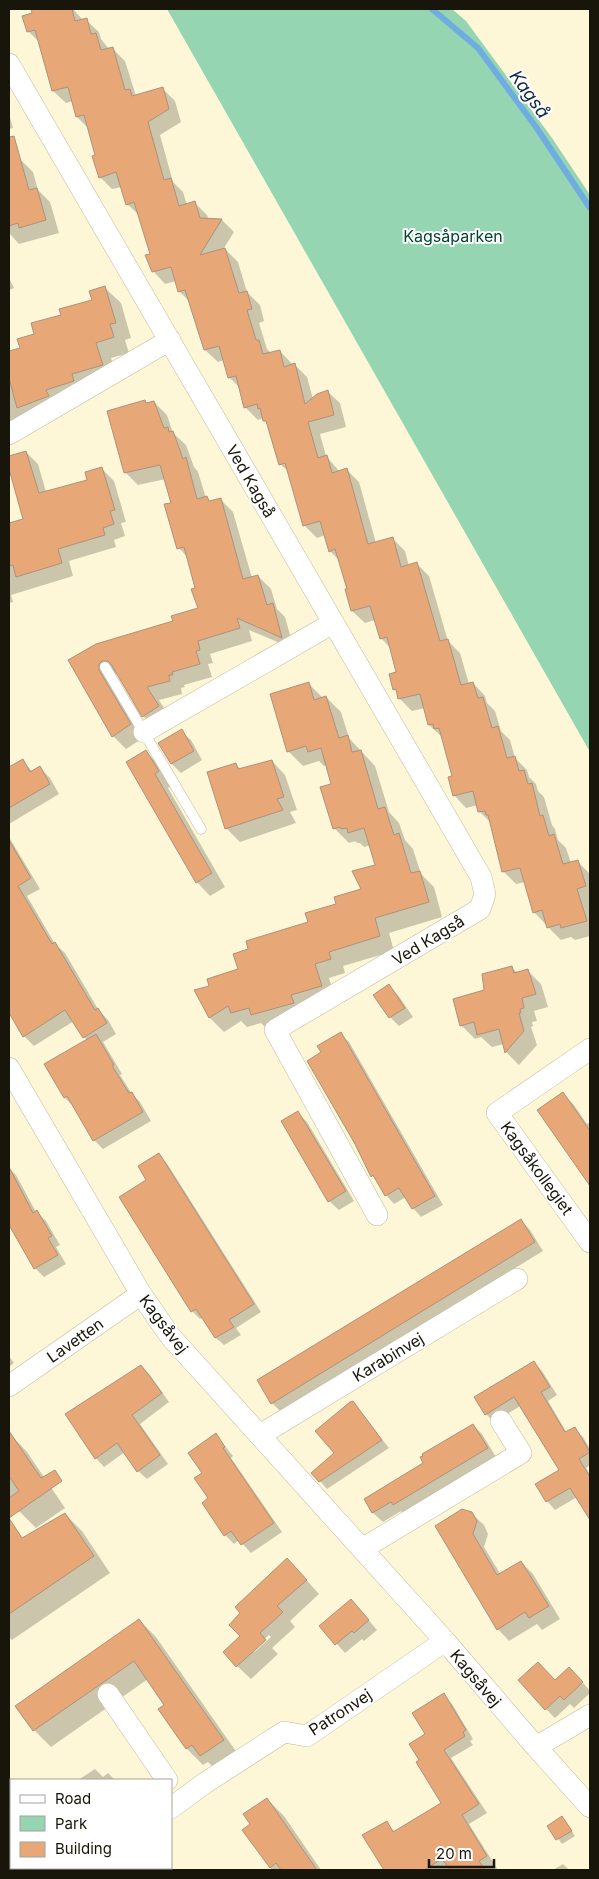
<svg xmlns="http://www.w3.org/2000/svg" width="599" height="1879" font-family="Inter,sans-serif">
	<rect width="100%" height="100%" fill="#fef7d7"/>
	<!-- green -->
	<path fill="#95d5b2" d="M167,9H452L466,21L552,138L590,195V752Z"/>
	<!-- shadow -->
	<path fill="#0003" fill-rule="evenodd" d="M32,9H73L83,20H86L99,32L101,39L109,49L112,48L125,61L136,96L162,88L175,101L181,122L160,135L173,182L183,192L187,205L195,203L207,215L209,220H222L234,232L224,248L238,262L247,292L260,305L264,321L259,323L267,349L271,353L280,351L293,365H295L307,377L313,399L327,391L340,403L346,427L320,434L326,456L340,472L347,470L359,482L376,543L393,539L405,551L409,566L417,564L429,576L448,641L460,653L469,684L473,683L485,696L487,703L495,711L501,731L510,740L515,758L527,770L529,777L536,784L538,791L544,797L552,825L555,829L558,840L566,848L571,863L578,862L590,874V936L575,940L571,937L561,940L548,927L534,912L525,882L516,884L503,871L492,824L480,812L478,805L466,808L454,795V777L442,737L429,725L425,708L412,711L400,699L398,693L394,689L398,672L391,649L381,638L375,620L365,623L352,611L340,561L330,551L325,535L317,538L304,525L290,473L280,464L269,426L263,418L258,420L245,407L240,388L229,377L224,360L218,362L205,350L191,303L179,291L176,281L165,284L153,271L151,254L140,216L127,204L122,187L112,189L100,177L97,156L89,129L77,117L73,101L66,103L53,91L40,43L28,31L33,14Z
		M9,114L13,128L9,129Z
		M20,159L33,172L38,190L50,202L59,233L19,244L9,233V162Z
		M9,278L14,288L9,290Z
		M105,288L121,303L131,338L125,340L129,353L111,358L118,380L9,436V352L21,349L62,316L93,301Z
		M145,402L147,404L154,402L167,415L173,433L186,445L194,467L198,472L206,498L211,502L220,499L233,512L252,578L258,576L271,589L277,609L285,617L294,649L249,630L252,641L210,654L213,663L208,664L212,677L184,685L185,687L181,688L182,694L159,700L171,719L156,729L143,716L118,673L112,676L143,738L126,749L113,736L69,660L174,622L200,609L197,589L188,558L179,548L173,503L166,479L138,485L125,472Z
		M26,452L38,464L46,492L88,481L102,469L114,481L126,522L121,523L125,536L114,540L116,547L69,561L73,576L11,595L13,602L9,603V525L24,520L9,464V457Z
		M308,683L323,698L326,697L341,712L349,738L375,766L389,812L399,823L405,840L413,849L421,874L434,887L442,917L389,933L394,951L343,966L345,973L329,978L336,1001L266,1028L261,1023L247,1027L241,1021L224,1032L210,1018L195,991L210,987L239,970L250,950L309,923L363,890L376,866L371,845L364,847L360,843H357L355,841L349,843L334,828L333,785L327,765L324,766L319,761L303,766L288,751Z
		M181,731L191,740L202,760L181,773L172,764L160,744Z
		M146,752L160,766L172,785L168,788L225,887L210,896L197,882Z
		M22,760L33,772L40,768L50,778L59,794L9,824V769Z
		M272,761L285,775L297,810L290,812L296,823L240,842L226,828L236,764L241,770Z
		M9,837L40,889L27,896L55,944L65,953L98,1009L108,1020L116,1034L103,1042L122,1074L120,1075L132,1094L140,1102L151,1121L103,1149L94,1140L74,1107L65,1098L46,1064L87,1041L74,1021L34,1046L24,1036L9,1010Z
		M511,967L518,973L528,971L541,984L548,1007L534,1011L537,1021L532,1022L533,1026L531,1027L537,1045L519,1065L506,1052L504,1044L492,1047L481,1037L475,1039L461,1025L486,991Z
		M389,986L398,995L413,1017L399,1026L390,1017Z
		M340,1034L349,1042L443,1205L421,1217L413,1208L406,1197L394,1204L386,1195L378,1182L372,1176L322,1052Z
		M563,1094L574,1105L587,1124L590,1122V1184L538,1111Z
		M298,1113L307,1122L354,1201L339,1210L329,1201Z
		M158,1155L166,1162L261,1312L236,1328L241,1335L224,1345L216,1338L203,1317L200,1319L192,1311L148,1180Z
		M9,1168L16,1175L36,1212L46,1221L60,1245L56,1247L66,1264L44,1277L35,1268L9,1222Z
		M521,1220L530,1230L543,1251L281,1412L272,1403Z
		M9,1356L14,1363L9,1367Z
		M533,1362L542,1371L557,1395L548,1401L567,1433L574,1428L583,1437L590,1449V1465L586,1468L590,1474L589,1511L577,1497L555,1510L547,1501L561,1470L522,1405L494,1422L486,1414Z
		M141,1366L150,1375L169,1402L140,1424L168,1464L147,1479L138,1471L125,1452L104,1467L96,1458Z
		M353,1403L389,1448L327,1489L320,1481L336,1454Z
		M473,1425L482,1434L496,1457L403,1514L401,1511L383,1522L373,1513L365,1499L425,1463Z
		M11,1435L27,1452L65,1508L36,1528L19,1511L9,1495V1437Z
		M216,1435L233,1456L231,1458L282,1532L251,1553L239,1540L234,1544L225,1535L210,1499L204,1473Z
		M471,1513L484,1525L488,1534L484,1547L501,1575L521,1562L533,1574L560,1619L542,1630L537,1624L509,1641L498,1629L437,1526Z
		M65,1514L82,1531L110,1573L12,1640L9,1637V1577L14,1574L9,1565V1548Z
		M300,1573L319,1594L290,1621L295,1627L272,1648L278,1654L251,1679L237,1666L242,1637ZM269,1635L271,1637L254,1652L252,1650Z
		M360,1610L377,1630L364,1641L362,1639L345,1653L321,1626Z
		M139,1620L156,1637L240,1757L218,1772L208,1762L203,1765L186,1748L166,1705L148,1679L51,1747L34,1730Z
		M579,1678L590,1691V1693L574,1708L570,1704L555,1718L546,1709Z
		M443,1695L452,1704L473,1739L470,1741L473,1745L451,1758L487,1813L469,1824L498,1870H451L450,1868L446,1870H385L364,1836L386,1822L395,1832L443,1803L421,1761L427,1735Z
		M95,1769L103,1777L108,1773L115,1780H78Z
		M9,1781L11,1785V1844L9,1840Z
		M267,1799L284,1816L321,1870H272L243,1830L252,1824Z
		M566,1822L575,1836L562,1844L549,1826Z
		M563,1864L569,1870H553Z
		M28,1868H69L71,1870H30Z"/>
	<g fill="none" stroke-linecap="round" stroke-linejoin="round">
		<!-- stream -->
		<path stroke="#6fade1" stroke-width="6" d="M432,9L478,48L536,127L590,208"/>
	</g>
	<!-- building -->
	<path fill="#e7a776" stroke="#ac917e" d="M31,9H72L75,21L87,18L91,34L96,33L101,50L113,47L125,90L130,89L132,96L163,87L169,109L148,122L164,180L171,178L179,206L195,201L200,218L222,219L200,255L225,248L239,293L247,291L252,309L247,310L256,340H259L263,354L280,350L284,367L295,363L305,404L317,394L328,390L334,415L308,422L318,458L327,455L332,473L347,468L368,544L393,537L401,567L417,562L440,641L448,639L461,685L473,682L478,698L483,697L492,728L498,726L507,758L515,756L519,771L524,770L528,784L532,783L540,816L543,815L549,836L554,834L563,864L578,860L586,886L577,889L587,921L561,928L560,924L547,928L542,910L533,913L520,868L502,872L488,815H486L485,811L478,812L473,791L453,796L448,777L452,776L439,728L434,729L433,724L428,725L420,694L398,699L396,689L393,690L389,674L396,672L387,637L380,639L370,606L351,611L345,589H347L335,549L329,552L320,521L303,526L285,463L279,465L266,421H263L260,408L258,409L257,404L244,408L236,376L228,378L219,346L204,350L185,290L178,292L171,267L152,272L145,255L150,254L134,202L126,205L116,172L99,178L92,156L95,155L84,115L76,117L68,87L52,91L35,30L27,32L22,16L32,13Z
		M14,136L29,190L37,188L46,220L19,228L18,223L9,226V137Z
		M105,286L116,323L110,324L114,337L96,343L103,365L72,374L74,381L46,390L49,396L17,408L9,378V351L20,348L17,339L34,334L31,323L61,315L59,309L92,300L89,291Z
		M145,400L146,403L154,401L164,428L168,427L169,432L173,431L183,459L186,457L197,499L207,496L209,501L221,498L243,579L258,575L267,605L273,603L282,638L237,618L240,628L198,641L200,650L196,651L200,664L172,672L173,675H169L170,681L147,687L159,706L142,717L111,664L108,661H102L99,664V670L131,724L112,737L68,660L96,644L173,621L171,616L198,608L191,589L195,588L184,547L177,549L164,504L171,503L160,465L124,473L107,411Z
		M26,451L39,493L87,480L85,472L102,467L115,510L110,511L114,524L103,528L105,535L58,549L62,563L16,577L13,565L9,566V523L23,519L9,469V456Z
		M309,682L314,700L326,696L339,738L348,735L352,752L361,750L378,809L385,807L394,835L399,833L411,873L420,871L429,902L375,918L380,936L329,952L331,959L315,964L322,986L291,995L294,1003L251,1015L249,1008L231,1013L228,1006L209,1018L194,990L209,986L207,979L238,969L233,954L248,949L246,941L308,922L305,913L336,904L334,897L361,889L352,871L375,865L364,828L348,833L347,828L341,829L340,827L333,829L320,787L331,784L321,748L308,752L306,746L287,752L270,694Z
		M182,729L194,751L171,764L158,743Z
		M146,750L159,771L155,774L212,873L196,883L126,762Z
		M23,759L30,772L40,766L50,784L9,808V767Z
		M272,760L284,797L277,799L283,810L225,829L207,772L236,763L238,769Z
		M9,840L31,878L18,886L52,944L55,942L95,1010L98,1008L107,1023L83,1038L65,1010L23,1037L9,1013Z
		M512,966L514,973L528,969L536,994L522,998L524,1008L520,1009L521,1013H519L524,1031L505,1053L499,1029L477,1035L474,1022L460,1026L453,999L484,990L482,974Z
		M389,984L405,1008L389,1018L373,995Z
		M341,1032L435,1196L412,1209L399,1188L385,1196L373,1175L371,1177L355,1144L307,1061L321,1052L317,1046Z
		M96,1034L114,1065L112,1066L129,1093L132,1092L143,1112L93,1141L67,1096L64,1098L44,1064Z
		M563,1092L590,1131V1186L537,1110Z
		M298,1111L346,1191L328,1202L281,1121Z
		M159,1153L254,1304L229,1320L234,1327L215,1338L196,1309L191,1312L119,1197L146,1180L138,1166Z
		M9,1167L33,1213L37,1210L52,1236L48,1238L58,1255L34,1269L9,1225Z
		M521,1219L535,1242L271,1404L257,1380Z
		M534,1361L550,1387L541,1392L565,1432L575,1427L590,1452L579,1459L590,1477V1520L570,1488L546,1502L535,1484L559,1470L514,1397L485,1415L474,1397Z
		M141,1365L162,1393L132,1415L160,1455L137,1472L117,1443L95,1459L65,1414Z
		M353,1401L382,1440L319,1482L311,1473L334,1453L315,1431L350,1402Z
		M473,1424L488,1448L393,1505L391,1502L372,1513L364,1499L423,1463L420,1457L423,1456L422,1454Z
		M9,1431L41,1478L55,1470L62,1481L9,1518L22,1538L65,1513L94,1556L9,1614V1498L19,1491L9,1476Z
		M216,1433L225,1447L223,1448L274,1523L241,1545L231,1531L224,1536L202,1503L208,1498L194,1478L202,1473L188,1453Z
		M462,1509L472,1512L477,1521L473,1534L497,1575L521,1561L549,1606L529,1618L525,1612L497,1630L435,1526Z
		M287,1558L307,1580L277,1606L283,1612L260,1633L266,1640L236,1667L223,1652L240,1636L229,1625L240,1613L235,1607Z
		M351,1599L369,1620L354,1633L352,1631L335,1645L319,1626Z
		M139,1619L224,1740L200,1756L192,1745L186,1749L158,1709L164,1705L134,1661L33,1731L15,1706Z
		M538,1662L555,1680L569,1667L583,1682L564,1700L560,1696L545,1710L518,1680Z
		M444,1693L466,1730L463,1732L465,1736L444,1750L479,1804L462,1815L487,1856L479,1861L485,1870H450L442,1859L424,1870H384L362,1835L387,1821L393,1832L441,1803L416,1762L419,1760L409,1744L425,1734L412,1713Z
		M267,1798L317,1870H281L276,1863L270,1868L242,1830L250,1824L243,1814Z
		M562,1816L572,1831L556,1840L547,1826Z"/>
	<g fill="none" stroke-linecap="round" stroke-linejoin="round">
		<defs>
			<path id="service" d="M105,667L201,829"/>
			<path id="minor" d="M9,64L481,877L485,894L480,909L275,1030L377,1215
				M9,434L170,340
				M144,732L333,623
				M590,1049L497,1113L590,1242
				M9,1068L141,1294L170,1336L445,1641L536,1747L590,1807
				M9,1386L141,1294
				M260,1435L517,1279
				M362,1549L521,1453L501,1421
				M108,1694L167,1780
				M536,1747L590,1715
				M171,1808L205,1783L284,1732L307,1736L445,1641
				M114,1870L118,1868"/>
		</defs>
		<!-- service casing -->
		<use href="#service" stroke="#c1ba9c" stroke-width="11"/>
		<!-- minor casing -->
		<use href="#minor" stroke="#c1ba9c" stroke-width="22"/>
		<!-- service -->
		<use href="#service" stroke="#fff" stroke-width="10"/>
		<!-- minor -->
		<use href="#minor" stroke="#fff" stroke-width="21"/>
	</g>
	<g text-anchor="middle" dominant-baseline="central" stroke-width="4" stroke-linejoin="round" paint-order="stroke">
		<!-- park labels -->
		<g font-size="16" fill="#01462c" stroke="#fff">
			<text x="453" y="236">Kagsåparken</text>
		</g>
		<!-- street labels -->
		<g font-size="16" fill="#18160a" stroke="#fff">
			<text transform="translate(251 481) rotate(60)">Ved Kagså</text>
			<text transform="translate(428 940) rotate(-31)">Ved Kagså</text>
			<text transform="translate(537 1168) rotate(54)">Kagsåkollegiet</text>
			<text transform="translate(164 1324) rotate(53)">Kagsåvej</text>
			<text transform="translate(75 1340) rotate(-35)">Lavetten</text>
			<text transform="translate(388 1357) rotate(-31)">Karabinvej</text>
			<text transform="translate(476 1678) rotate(50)">Kagsåvej</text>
			<text transform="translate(340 1712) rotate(-33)">Patronvej</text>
		</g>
		<!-- water labels -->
		<g font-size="18" font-style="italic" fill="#112c42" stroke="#fff">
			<text transform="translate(530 94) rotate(54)">Kagså</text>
		</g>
	</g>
	<!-- border -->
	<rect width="599" height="1879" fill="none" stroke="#18160a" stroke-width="20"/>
	<!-- legend -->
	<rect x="10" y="1779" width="162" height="90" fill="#ffffff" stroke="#a3a29d"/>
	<rect x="20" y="1795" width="25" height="8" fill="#ffffff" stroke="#a3a29d"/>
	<text x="55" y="1804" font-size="15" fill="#18160a">Road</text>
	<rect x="20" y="1816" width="25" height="15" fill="#95d5b2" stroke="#a3a29d"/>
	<text x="55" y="1829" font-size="15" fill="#18160a">Park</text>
	<rect x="20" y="1842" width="25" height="15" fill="#e7a776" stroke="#a3a29d"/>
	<text x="55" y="1854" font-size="15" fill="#18160a">Building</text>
	<!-- scale -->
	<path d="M429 1859v8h65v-8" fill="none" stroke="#18160a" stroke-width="2.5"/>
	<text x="436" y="1859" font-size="15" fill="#18160a" stroke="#ffffff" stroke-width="4" paint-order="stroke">20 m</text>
</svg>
